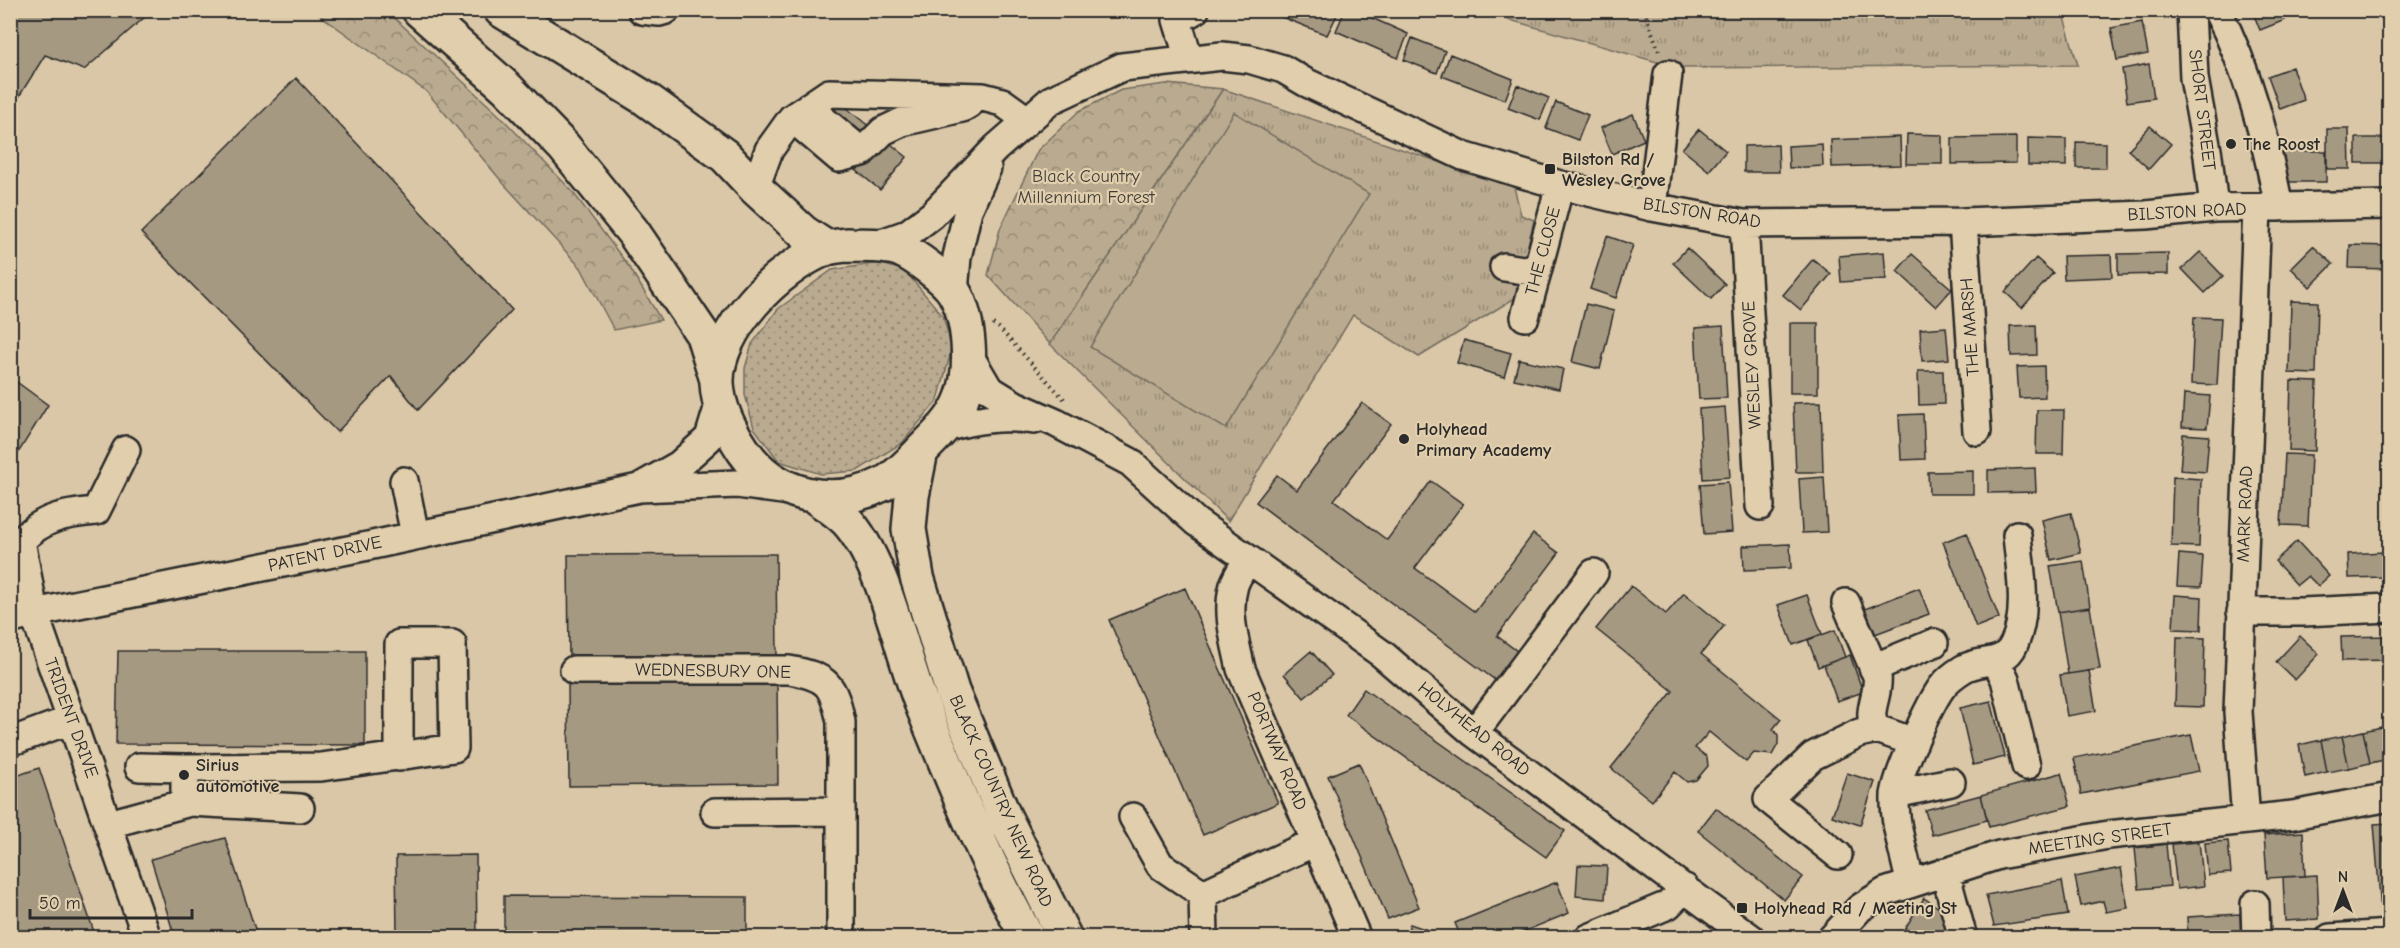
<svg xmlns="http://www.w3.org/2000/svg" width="2400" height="948" font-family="'Comic Neue',sans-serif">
	<defs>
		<pattern id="grass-dots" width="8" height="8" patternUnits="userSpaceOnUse" patternTransform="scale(1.5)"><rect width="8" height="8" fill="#baab90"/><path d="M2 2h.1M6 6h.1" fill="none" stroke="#978b76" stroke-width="1.8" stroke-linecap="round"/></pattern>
		<pattern id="forest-crowns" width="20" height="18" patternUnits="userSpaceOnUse" patternTransform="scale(1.5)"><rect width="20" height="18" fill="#baab90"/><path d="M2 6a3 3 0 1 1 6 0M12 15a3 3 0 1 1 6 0" fill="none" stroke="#978b76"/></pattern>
		<pattern id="park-tufts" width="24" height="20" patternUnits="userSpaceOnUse" patternTransform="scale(1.5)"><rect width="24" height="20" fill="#baab90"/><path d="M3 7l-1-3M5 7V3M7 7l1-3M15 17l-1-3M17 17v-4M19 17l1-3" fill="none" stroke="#978b76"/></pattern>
	</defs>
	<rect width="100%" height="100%" fill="#dac7a7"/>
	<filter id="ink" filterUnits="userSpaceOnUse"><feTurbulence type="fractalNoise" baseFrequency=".0167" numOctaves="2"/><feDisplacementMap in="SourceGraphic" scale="12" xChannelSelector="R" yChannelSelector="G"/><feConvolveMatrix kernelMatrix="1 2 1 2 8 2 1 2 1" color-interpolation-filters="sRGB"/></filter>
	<g filter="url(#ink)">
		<!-- grass -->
		<path fill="url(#grass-dots)" stroke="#726b5e" stroke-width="1.5" d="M879,263L905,271L943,316L952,348L938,400L902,443L857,471L821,474L779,461L754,428L745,395V368L752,344L778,309L832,270Z"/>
		<!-- forest -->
		<path fill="url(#forest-crowns)" stroke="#726b5e" stroke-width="1.5" d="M314,11H387L500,116L572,191L630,268L661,320L614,330L581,268L504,184L427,92Z
			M1166,84L1223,89L1050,344L988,275L1000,229L1038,150L1079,111L1121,90Z"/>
		<!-- park -->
		<path fill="url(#park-tufts)" stroke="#726b5e" stroke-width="1.5" d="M1490,11H2062L2078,65L1678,68L1510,20Z
			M1223,89L1514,187L1521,215L1534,220L1515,298L1419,357L1353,315L1228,521L1050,344Z"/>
		<!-- garden -->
		<path fill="#baab90" stroke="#726b5e" stroke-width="1.5" d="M1234,112L1369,194L1226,429L1090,347Z"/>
		<!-- building -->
		<path fill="#a69982" stroke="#2b2b2b" stroke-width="1.5" d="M10,10H153L84,70L45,55L10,111Z
			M1264,10H1339V11L1327,35Z
			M1345,10H1354L1408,34L1398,58L1336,31Z
			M2113,10H2144L2145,12L2114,17Z
			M2252,10H2282L2285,20L2260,30Z
			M2142,22L2148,54L2117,60L2111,28Z
			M1412,38L1445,51L1437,73L1404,60Z
			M1450,54L1513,79L1505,100L1442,76Z
			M2149,64L2154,98L2127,102L2122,69Z
			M2292,67L2304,100L2280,109L2268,76Z
			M296,78L512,310L418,410L391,376L337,432L141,233Z
			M1517,85L1549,98L1540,120L1508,108Z
			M834,98L907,157L880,190L845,161L799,137Z
			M1556,102L1588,115L1578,140L1546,128Z
			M1633,114L1644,140L1612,154L1601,128Z
			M2150,126L2171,144L2149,169L2128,150Z
			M1699,129L1726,151L1709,171L1682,149Z
			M2327,129H2349L2350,169H2327Z
			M1907,134L1942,135V164H1906Z
			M1900,137L1901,165L1832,167L1831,140Z
			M2016,137V163L1952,164V138Z
			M2028,138L2066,139V166L2028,165Z
			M2356,138H2390V163H2356Z
			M2076,142L2106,143V168H2076Z
			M1822,144L1823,166L1789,168L1788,146Z
			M1778,145L1779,172H1744V146Z
			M2280,151H2326V182H2280Z
			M1607,236L1633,245L1616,298L1590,289Z
			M2350,245L2390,246V269L2349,268Z
			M2313,246L2333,264L2310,287L2291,268Z
			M1687,248L1725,284L1711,299L1673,263Z
			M1884,252L1886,279L1841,282L1839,256Z
			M2200,252L2223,276L2205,293L2182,269Z
			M2168,253V274L2118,275V254Z
			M1912,254L1952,289L1936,307L1897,271Z
			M2111,255L2112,277L2064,279L2063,256Z
			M2036,258L2053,273L2022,308L2005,292Z
			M1813,259L1831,274L1801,310L1783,295Z
			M2291,301L2318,302L2316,374L2289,373Z
			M1586,304L1614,311L1600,369L1572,362Z
			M2194,317L2221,318L2217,385L2191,384Z
			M1790,323H1818V393H1790Z
			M2036,325L2037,355L2011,356L2010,326Z
			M1723,326L1727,398L1699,399L1695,328Z
			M1946,327L1949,359L1922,361L1920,329Z
			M1464,340L1511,353L1504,377L1457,363Z
			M1519,359L1563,369L1559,389L1514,379Z
			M2044,366L2045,397L2019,398L2017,367Z
			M1918,371H1943L1944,404L1919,405Z
			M10,377L48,405L10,466Z
			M2291,381L2317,382L2315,451L2289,450Z
			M2184,394L2210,396L2207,428L2182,427Z
			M1821,402L1823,472H1796L1793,403Z
			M1362,403L1391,424L1334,500L1387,540L1431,481L1463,504L1415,568L1475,612L1533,534L1559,553L1497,636L1521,654L1499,683L1256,502L1277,475L1297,490Z
			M1725,407L1730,477L1703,479L1699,409Z
			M2037,410H2064L2063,454H2036Z
			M1923,414L1925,459L1901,460L1899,415Z
			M2183,434L2209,436L2206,472L2180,470Z
			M2285,454L2311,455L2308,526L2281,525Z
			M2035,468L2036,492L1988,493V470Z
			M1973,471V494H1929L1928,472Z
			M1824,477L1827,532L1802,533L1799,479Z
			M2173,477L2201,479L2199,547L2171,546Z
			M1728,482L1732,532L1704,534L1700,484Z
			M2071,513L2081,553L2051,560L2042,520Z
			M1967,533L1999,618L1976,627L1943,542Z
			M2297,541L2329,576L2318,586L2308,576L2297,585L2275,561Z
			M1790,544L1791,568L1744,570L1743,546Z
			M2383,552L2384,577L2349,578L2348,554Z
			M776,554L777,659L569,661L568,555Z
			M2179,554L2203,556L2201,587L2177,586Z
			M2083,561L2090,607L2058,612L2050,566Z
			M1631,586L1666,614L1684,593L1724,626L1701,654L1781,719L1773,729L1778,735V744L1772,755L1754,753L1746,762L1709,732L1695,748L1707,757L1708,766L1696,780L1687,782L1675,772L1652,801L1611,768L1673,691L1596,629Z
			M1185,588L1278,803L1203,835L1109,620Z
			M1919,588L1929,614L1875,634L1865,609Z
			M1807,595L1822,634L1793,645L1778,605Z
			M2175,595L2202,597L2201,630L2173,629Z
			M2090,607L2100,669L2068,674L2058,612Z
			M1835,630L1845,657L1818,667L1808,640Z
			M2300,636L2319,654L2295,680L2276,662Z
			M2390,636V660L2342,661L2341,637Z
			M2177,637L2205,638L2203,707L2175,706Z
			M118,651H365V745L116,744Z
			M1311,651L1332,675L1304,698L1284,674Z
			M1850,655L1863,692L1837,701L1824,665Z
			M2089,671L2096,711L2067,716L2060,675Z
			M777,682L778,784L569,786L568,683Z
			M1364,689L1565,831L1546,857L1346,715Z
			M1991,701L2005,757L1973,765L1960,708Z
			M2382,727L2389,759L2370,763L2363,731Z
			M2363,731L2370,763L2349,768L2342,736Z
			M2191,735L2199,771L2081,794L2074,758Z
			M2342,736L2349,768L2327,772L2321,740Z
			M2321,740L2327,772L2305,777L2299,745Z
			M1359,763L1419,907L1388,919L1328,776Z
			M39,768L96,938H10V778Z
			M1847,773L1875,782L1860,825L1832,816Z
			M2061,773L2070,806L1989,827L1981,795Z
			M1981,795L1987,820L1932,835L1925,810Z
			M1716,808L1803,877L1784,900L1698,831Z
			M2390,823V912H2381L2374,824Z
			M2303,832L2305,876L2267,878L2264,835Z
			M225,838L258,938H175L151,859Z
			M2228,841L2231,873L2208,875L2205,843Z
			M2199,842L2204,886L2177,889L2172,844Z
			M2166,844L2170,886L2139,889L2135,848Z
			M476,855L477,938H397L396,856Z
			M1578,865L1607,866L1605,899L1576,896Z
			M2121,868L2128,908L2106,912L2103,901L2081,906L2075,877Z
			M2317,875L2319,919L2285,921L2283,877Z
			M2062,881L2068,915L1994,926L1986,895Z
			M1557,882L1569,913L1508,938H1461L1455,923Z
			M504,896L747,897V938H504Z
			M1924,898L1957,920L1943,938H1899Z
			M2240,914L2241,938H2188L2187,917Z
			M1410,924L1446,936V938H1405Z"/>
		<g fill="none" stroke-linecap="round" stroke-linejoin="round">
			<defs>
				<path id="minor" d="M642,10L659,12L666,10
					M2191,10L2194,78L2208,156L2214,208
					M2217,10C2249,71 2266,140 2279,207
					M1189,59L1177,20L1195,10
					M808,107L862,152
					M792,118L839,158L862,152L883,131L902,122L962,108L969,104
					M755,188L769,150L792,118L829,93L983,97L1002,102L1027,120
					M1652,207L1668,74
					M1963,222L1977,431
					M1744,224L1760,506
					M873,246L907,234L932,215L996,148L1051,100L1122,67L1222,56L1249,59L1283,69L1305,82L1463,156L1560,185L1652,207L1744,224L1963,222L2146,215L2214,208L2390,205
					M1504,267L1537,272
					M954,292L957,257L968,210L987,168
					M1525,317L1560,185
					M969,355L989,389L1015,405L1056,423L1130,462L1196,522L1382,654L1474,733L1751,938
					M944,428C976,419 1001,415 1034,420
					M126,450L96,511C65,514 43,517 21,541L34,613L147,938
					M404,481L415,535
					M642,486L679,465L709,438L720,402
					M1247,560C1243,568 1237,576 1234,585C1226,612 1235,641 1241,669L1357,938
					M1846,603L1877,676C1880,695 1864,714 1877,729
					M2241,612H2302L2390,608
					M10,620L34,613L368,546L639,488L737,484L790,491
					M1996,661L2005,679L2026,766
					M1873,668L1934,643
					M574,670H789C828,677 833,684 841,722V938
					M1474,733L1594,573
					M18,739L70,720
					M139,767L185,768
					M1895,794L1951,782
					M185,803V768L321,767L454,748L452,644H399V757
					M715,812L839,811
					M1133,817L1160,865L1203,894L1315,842
					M2246,820L2238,712L2257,208
					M109,824L190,802L300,808
					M1838,855L1768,799L1813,756L1859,733L1877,729L1914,742
					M1945,872L1963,938
					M1910,882C1905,855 1894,825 1895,796C1896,777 1930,703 1942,687C1948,679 1955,674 1963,669C1981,658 2004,667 2014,644C2029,612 2020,570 2017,535
					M1203,894L1204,938
					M2255,904L2256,938
					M1589,938L1668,905L1685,888
					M1832,938L1860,908L1885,892L1999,855L2108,835L2293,815L2390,797
					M2330,938L2390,934"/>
				<path id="highway" d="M419,10L507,88L564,147L633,232L703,335L717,380
					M501,10L646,99L725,156L755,188L803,232L827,248
					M847,245C863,246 886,244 901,250C915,256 946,279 954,292C970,319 973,369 962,398C956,416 940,432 927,445C914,458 900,475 883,484C833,509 775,497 743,450C730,430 718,408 717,383C716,329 778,268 825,249C832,246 840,246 847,245Z
					M921,451L912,496L909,529L917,577L952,691L1004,816L1065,938
					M817,498C827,505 838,512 846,520C884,560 901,653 922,705C954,784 986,863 1028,938"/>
			</defs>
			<!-- minor casing -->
			<use href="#minor" stroke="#2b2b2b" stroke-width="32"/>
			<!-- highway casing -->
			<use href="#highway" stroke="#2b2b2b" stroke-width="38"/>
			<!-- path -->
			<path stroke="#2b2b2b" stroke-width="4" stroke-dasharray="1.5 4.5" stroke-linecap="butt" d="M1644,10L1660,54
				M993,324L999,328L1064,399"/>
			<!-- minor -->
			<use href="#minor" stroke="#e1ceac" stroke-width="27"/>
			<!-- highway -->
			<use href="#highway" stroke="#e1ceac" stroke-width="33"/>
		</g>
	</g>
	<!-- markers -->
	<g fill="#2b2b2b" stroke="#e1ceac" stroke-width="2">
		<circle cx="2231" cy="144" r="6"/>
		<rect x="1544" y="163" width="12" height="12" rx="3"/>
		<circle cx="1404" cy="439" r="6"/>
		<circle cx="184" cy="775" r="6"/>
		<rect x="1736" y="902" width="12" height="12" rx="3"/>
	</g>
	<g text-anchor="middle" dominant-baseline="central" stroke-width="4.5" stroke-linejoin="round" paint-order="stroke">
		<!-- street labels -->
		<g font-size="18" fill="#2b2b2b" stroke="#e1ceac">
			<text transform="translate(2202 110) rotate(83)">SHORT STREET</text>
			<text transform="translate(2187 212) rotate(-3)">BILSTON ROAD</text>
			<text transform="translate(1702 213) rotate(9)">BILSTON ROAD</text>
			<text transform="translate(1543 251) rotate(-75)">THE CLOSE</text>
			<text transform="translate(1970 327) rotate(-94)">THE MARSH</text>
			<text transform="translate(1752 365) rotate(-93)">WESLEY GROVE</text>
			<text transform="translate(2245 514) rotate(-88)">MARK ROAD</text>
			<text transform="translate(325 554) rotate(-12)">PATENT DRIVE</text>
			<text transform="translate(713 671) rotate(1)">WEDNESBURY ONE</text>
			<text transform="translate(71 718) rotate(70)">TRIDENT DRIVE</text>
			<text transform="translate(1474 729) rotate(39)">HOLYHEAD ROAD</text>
			<text transform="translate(1277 751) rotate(67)">PORTWAY ROAD</text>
			<text transform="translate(1001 801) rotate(66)">BLACK COUNTRY NEW ROAD</text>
			<text transform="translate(2100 839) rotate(-8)">MEETING STREET</text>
		</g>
		<!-- poi labels -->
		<g font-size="18" font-weight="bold" fill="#2b2b2b" stroke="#e1ceac" text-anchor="start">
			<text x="2243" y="144">The Roost</text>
			<text x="1562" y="159">Bilston Rd /<tspan x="1562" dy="21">Wesley Grove</tspan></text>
			<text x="1416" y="429">Holyhead<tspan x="1416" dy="21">Primary Academy</tspan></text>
			<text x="196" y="765">Sirius<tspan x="196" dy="21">automotive</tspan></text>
			<text x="1754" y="908">Holyhead Rd / Meeting St</text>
		</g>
		<!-- park labels -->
		<g font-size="18" fill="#403e3a" stroke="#e1ceac">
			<text x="1086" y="176">Black Country<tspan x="1086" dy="21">Millennium Forest</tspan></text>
		</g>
	</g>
	<!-- margin -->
	<rect width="2400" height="948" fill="none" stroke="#e1ceac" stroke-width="36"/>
	<rect x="18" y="18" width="2364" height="912" fill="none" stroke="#2b2b2b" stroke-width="2" filter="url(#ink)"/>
	<!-- north arrow -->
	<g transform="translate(2343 891)" stroke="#e1ceac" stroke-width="4.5" paint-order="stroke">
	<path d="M0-4.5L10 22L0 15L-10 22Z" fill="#2b2b2b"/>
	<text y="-9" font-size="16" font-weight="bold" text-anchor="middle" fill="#2b2b2b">N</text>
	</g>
	<!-- scale -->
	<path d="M30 909v9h162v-9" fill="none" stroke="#2b2b2b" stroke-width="3"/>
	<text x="39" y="909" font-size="18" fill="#2b2b2b" stroke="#e1ceac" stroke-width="4.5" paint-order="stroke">50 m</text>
</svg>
